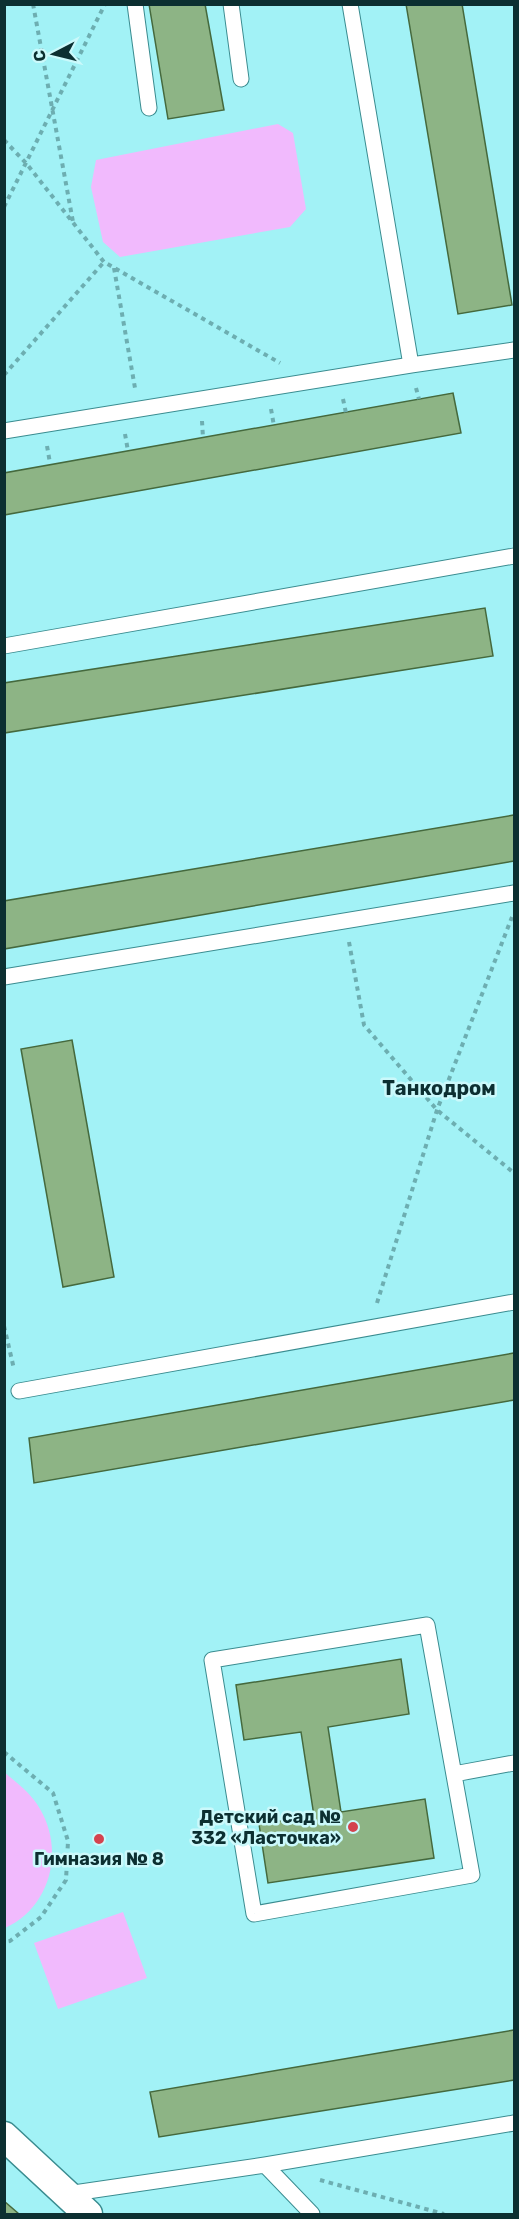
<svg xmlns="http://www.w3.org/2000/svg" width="519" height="2219" font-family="Rubik,sans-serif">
	<rect width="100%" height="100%" fill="#a2f2f6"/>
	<!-- green -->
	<path fill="#f1bafd" d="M278,124L293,133L306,209L290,227L120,257L103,242L91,187L96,160Z
		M4,1772C17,1783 32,1794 40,1809C65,1851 50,1908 5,1928Z
		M123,1912L147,1978L58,2009L34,1943Z"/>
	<!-- building -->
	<path fill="#8db485" stroke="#45693d" stroke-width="1.5" d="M149,4H205L224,110L168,119Z
		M406,4H462L512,305L458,314Z
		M453,393L461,433L4,515V473Z
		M485,608L493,656L4,733V683Z
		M514,815V861L4,949V901Z
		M72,1040L114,1277L63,1287L21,1049Z
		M514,1353V1400L34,1483L29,1438Z
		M401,1659L409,1714L328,1727L341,1812L425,1799L434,1858L268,1883L259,1824L314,1816L301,1732L244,1740L236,1685Z
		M514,2030V2080L159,2137L150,2092Z
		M4,2201L19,2214H4Z"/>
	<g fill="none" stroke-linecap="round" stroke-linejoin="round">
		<defs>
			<path id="service" d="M135,4L149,108
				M231,4L241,79
				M411,365L514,350
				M4,431L411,365L350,4
				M4,646L514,556
				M4,977L514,893
				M19,1391L514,1302
				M427,1625L472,1875L254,1914L212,1660Z
				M454,1774L514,1763
				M265,2165L312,2214
				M67,2194L265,2165L514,2123"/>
			<path id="minor" d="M4,2136L88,2214"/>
		</defs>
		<!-- service casing -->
		<use href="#service" stroke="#3a8c90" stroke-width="17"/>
		<!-- minor casing -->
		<use href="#minor" stroke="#3a8c90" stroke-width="31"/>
		<!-- path -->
		<path stroke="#6daeb1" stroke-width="4" stroke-dasharray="4.5 4.5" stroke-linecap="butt" d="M33,4L73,222
			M4,140L26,163L104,262L280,363
			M4,207L105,4
			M114,268L135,388
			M4,375L104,262
			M416,388L419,399
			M343,399L346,413
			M271,409L274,426
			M202,421L203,438
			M125,434L128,451
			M47,446L50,463
			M349,942L364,1025L437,1110L514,1173
			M377,1303L437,1110L512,917
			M4,1326L14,1369
			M4,1752L53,1793L68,1841L66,1880L41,1917L10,1941L4,1942
			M320,2180L444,2214"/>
		<!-- service -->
		<use href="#service" stroke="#fff" stroke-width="15"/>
		<!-- minor -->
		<use href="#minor" stroke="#fff" stroke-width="28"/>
	</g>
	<!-- markers -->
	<g fill="#d4434f" stroke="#cbf9fb" stroke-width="2">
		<circle cx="353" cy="1827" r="6"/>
		<circle cx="99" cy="1839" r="6"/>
	</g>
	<g text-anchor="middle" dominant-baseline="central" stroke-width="5" stroke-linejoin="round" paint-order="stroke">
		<!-- poi labels -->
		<g font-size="18" font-weight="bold" fill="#0c2f31" stroke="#cbf9fb" text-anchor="end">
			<text x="341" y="1817">Детский сад №<tspan x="341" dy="21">332 «Ласточка»</tspan></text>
			<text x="99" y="1859" text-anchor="middle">Гимназия № 8</text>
		</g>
		<!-- neighbourhood labels -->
		<g font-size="20" font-weight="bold" fill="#0c2f31" stroke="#cbf9fb">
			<text x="439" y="1088">Танкодром</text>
		</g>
	</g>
	<!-- border -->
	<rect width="519" height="2219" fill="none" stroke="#0c2f31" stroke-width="12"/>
	<!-- north arrow -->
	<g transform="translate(54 54) rotate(263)" stroke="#cbf9fb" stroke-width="4.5" paint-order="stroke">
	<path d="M0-4.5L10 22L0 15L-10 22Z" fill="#0c2f31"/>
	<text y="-9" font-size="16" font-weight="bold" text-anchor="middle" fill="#0c2f31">С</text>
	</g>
</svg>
